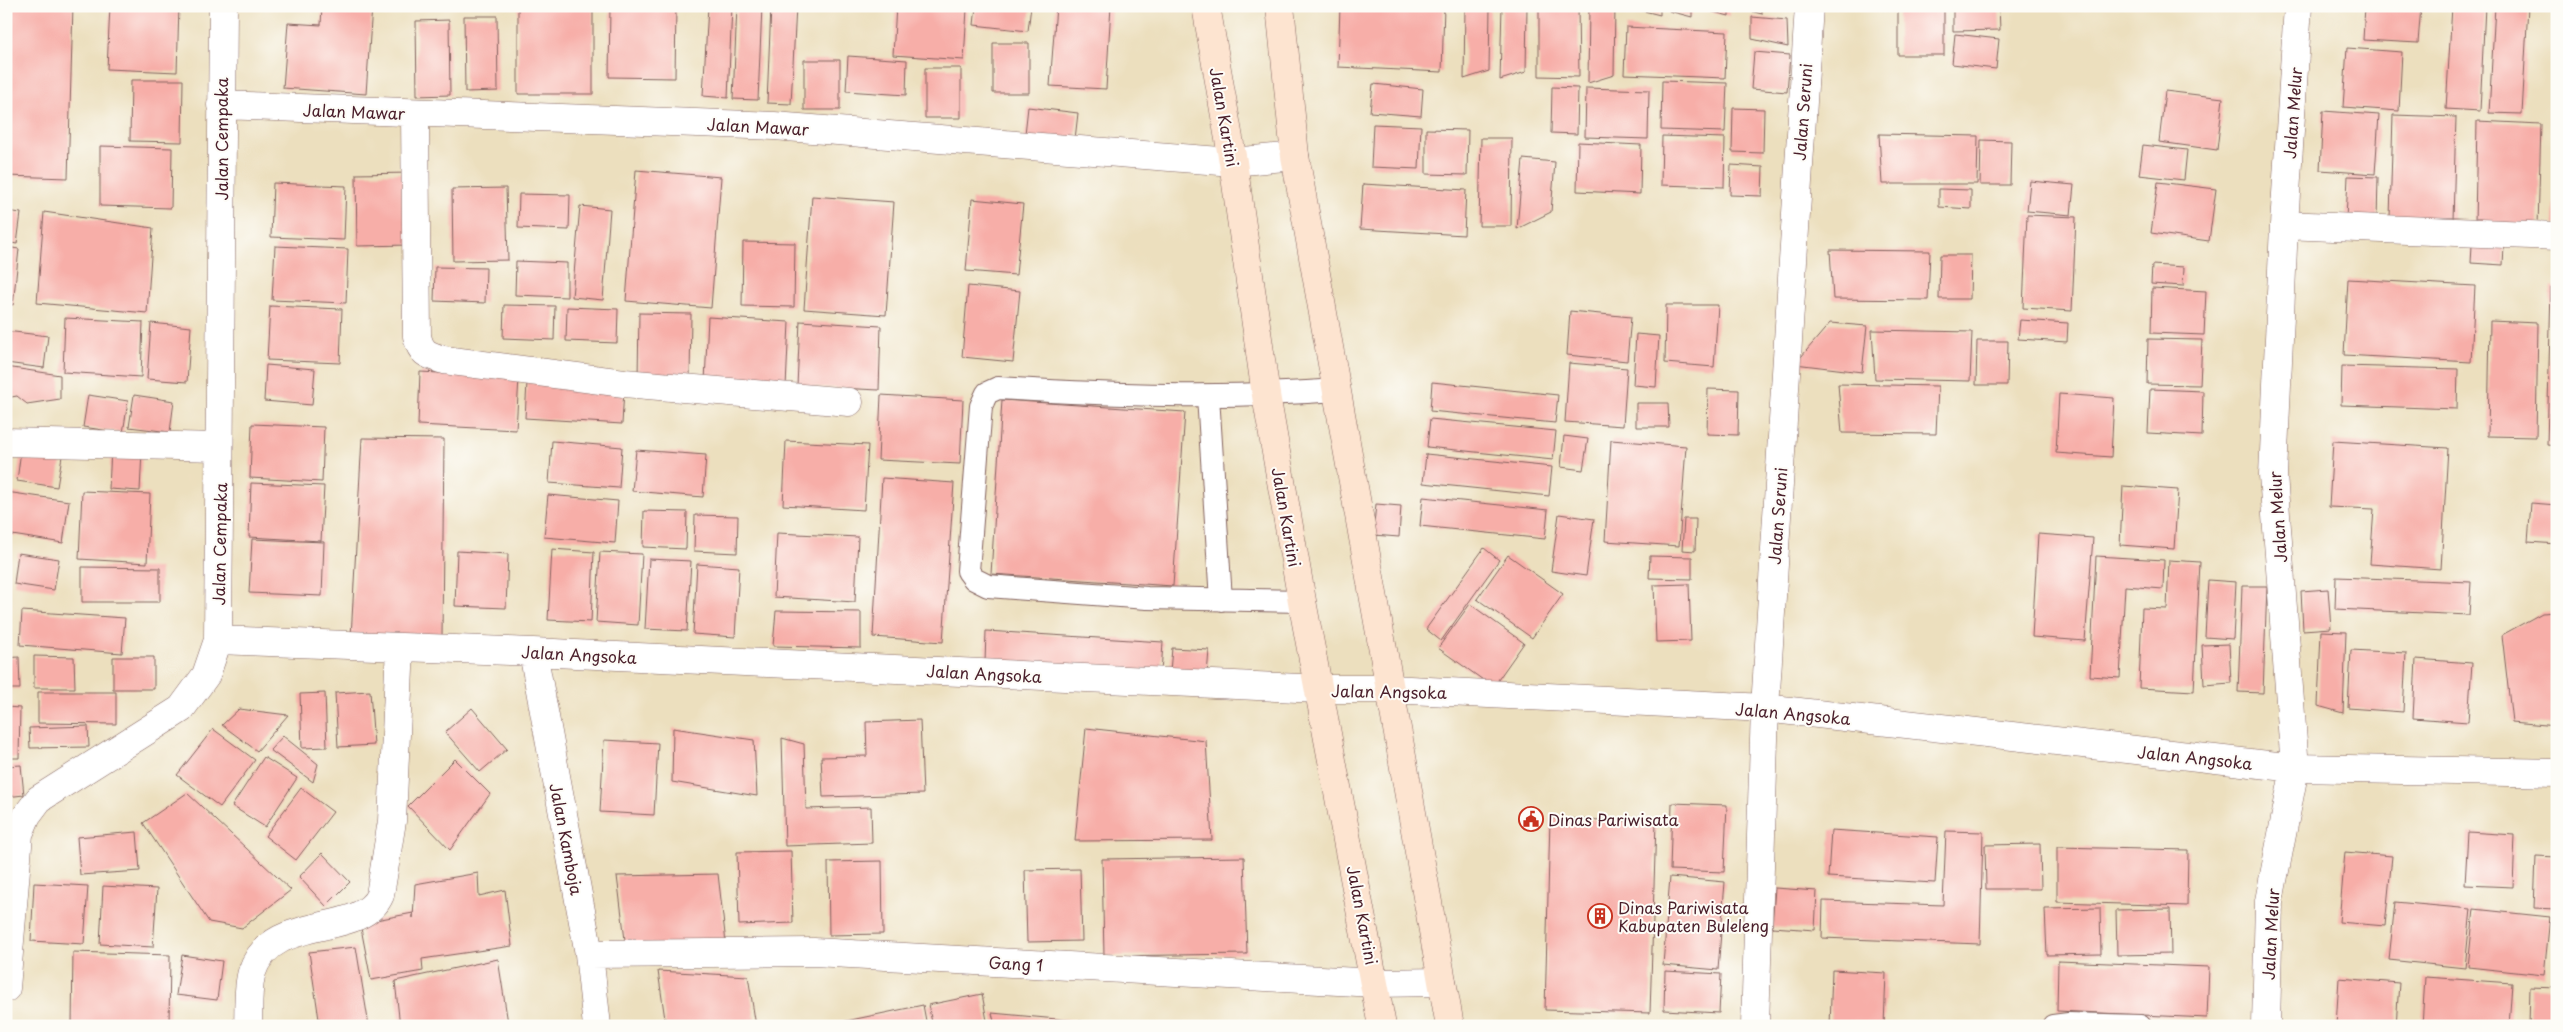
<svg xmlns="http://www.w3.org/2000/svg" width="2563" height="1032" font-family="'Playpen Sans',sans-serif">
	<rect width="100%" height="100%" fill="#fdfcf7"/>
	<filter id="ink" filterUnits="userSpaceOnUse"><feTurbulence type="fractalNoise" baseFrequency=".02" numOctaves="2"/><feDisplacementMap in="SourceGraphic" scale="10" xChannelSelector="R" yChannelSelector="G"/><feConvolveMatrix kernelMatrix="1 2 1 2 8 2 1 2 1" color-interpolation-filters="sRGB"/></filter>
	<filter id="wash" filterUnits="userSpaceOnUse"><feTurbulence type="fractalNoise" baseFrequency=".0096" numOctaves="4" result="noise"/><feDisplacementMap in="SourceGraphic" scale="20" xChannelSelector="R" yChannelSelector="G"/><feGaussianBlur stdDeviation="1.12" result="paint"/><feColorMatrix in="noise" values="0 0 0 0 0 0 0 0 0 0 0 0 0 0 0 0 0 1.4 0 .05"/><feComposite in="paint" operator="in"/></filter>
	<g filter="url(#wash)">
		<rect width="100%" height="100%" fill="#ecdfbe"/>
		<g id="blocks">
			<!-- building -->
			<path fill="#f7aea8" d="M6,6H73L68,178L6,176Z
				M110,6H179L177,72L107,69Z
				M322,6H372L366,94L283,88L288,23L321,25Z
				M518,6H593V94H518Z
				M610,6H676L675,78L609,77Z
				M708,6H732L728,98L703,96Z
				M737,6H762L758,100L733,99Z
				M771,6H796L791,104L767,103Z
				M896,6L967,9L964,60L893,55Z
				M976,6H1031L1028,31L974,25Z
				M1056,6H1111L1106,89L1050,86Z
				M1340,6H1444L1442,72L1338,67Z
				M1465,6H1490L1489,71L1464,79Z
				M1502,6H1527L1526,72L1500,80Z
				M1539,6H1578L1579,77L1539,76Z
				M1589,6H1615L1614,75L1588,83Z
				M1636,6H1660V15L1636,9Z
				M1669,6H1692V17L1669,11Z
				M1706,6H1729V16L1706,10Z
				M1739,6H1762V14L1739,8Z
				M1898,6H1944V55H1898Z
				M1953,6H1999L2000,30L1953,31Z
				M2365,6H2421L2418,43L2363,40Z
				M2452,6H2485L2480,111L2446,109Z
				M2495,6H2528L2522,114L2489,113Z
				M464,16H497L498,91L465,92Z
				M1752,17L1787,20L1788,47L1752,39Z
				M449,20L450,95L417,96L416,21Z
				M1626,27L1727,32L1725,78L1624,74Z
				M1955,34L1999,39L1996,69L1952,64Z
				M993,43H1029V93H993Z
				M2347,48L2402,52L2399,111L2343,107Z
				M1754,52L1790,55L1787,92L1751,89Z
				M848,56L907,60L906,95L846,91Z
				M804,60H840V110H804Z
				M925,68H961V118H925Z
				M131,80H183L182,142L130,141Z
				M1662,81L1727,83L1725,132L1661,130Z
				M1373,84L1423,89L1421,116L1370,112Z
				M1552,87L1578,88L1577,134L1551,133Z
				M1586,88L1649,90L1648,139L1585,137Z
				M2165,91L2223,98L2217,150L2159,142Z
				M1028,107L1078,113L1074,148L1024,143Z
				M1733,108L1764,109L1763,153L1732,152Z
				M2323,111L2379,115L2375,174L2320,170Z
				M2393,115L2456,117L2453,220L2390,218Z
				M2477,121L2541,124L2538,226L2475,224Z
				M1373,124L1421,126L1419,169L1371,167Z
				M1426,129L1468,130L1467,175L1426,174Z
				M1879,134L1978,136L1977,184H1882Z
				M1662,136L1725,138L1724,187L1661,185Z
				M1481,138H1512L1511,226H1479Z
				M1981,140L2011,141L2010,185H1980Z
				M1578,142L1641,145L1640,194L1577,191Z
				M2143,145L2187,150L2184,180L2139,175Z
				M100,146L172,148L171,208L100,206Z
				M1523,159L1555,162L1551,212L1517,229Z
				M1731,165L1763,167L1762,196L1730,195Z
				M636,170L721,177L711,308L626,301Z
				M410,173L411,245L357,246L356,174Z
				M2348,176L2378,177L2377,221L2346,220Z
				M2030,181L2074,185L2071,215L2027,211Z
				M2158,182L2216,189L2209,241L2151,233Z
				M273,183L346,186L344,240L271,237Z
				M1363,184L1466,190L1464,235L1360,229Z
				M506,188L508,260L453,261L452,189Z
				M1939,189L1971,190V209L1939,207Z
				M519,194L570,195L569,230L518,228Z
				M812,196L894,202L886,315L804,309Z
				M972,199L1023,204L1016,275L966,271Z
				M2555,199H2557V225H2554Z
				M580,206L610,209L603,300L572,297Z
				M6,211L21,213L17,244L6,242Z
				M44,212L153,228L147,313L37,303Z
				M2027,215L2076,217L2072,311L2023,308Z
				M743,242L795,243L794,307L742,306Z
				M2472,245L2504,246L2503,265L2471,263Z
				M275,246L348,249L346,303L272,300Z
				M6,247L19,249L13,305L6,304Z
				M1830,250L1930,251L1928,300L1833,299Z
				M1940,255H1971L1970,299H1939Z
				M516,261L567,263V297L515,295Z
				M2152,265L2184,267L2183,286L2151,284Z
				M435,267L486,268L485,303L434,301Z
				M2348,279L2475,286L2471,362L2344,355Z
				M968,286L1020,291L1013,362L962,357Z
				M2551,287H2557V446L2547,445Z
				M2152,288L2206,291L2204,335L2151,333Z
				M504,305L555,306L554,340L503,338Z
				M1666,305H1718L1714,367L1665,363Z
				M270,306L342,309L340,363L267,360Z
				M567,307L618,309L617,343L566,341Z
				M1570,311L1631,317L1627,361L1567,355Z
				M639,313L691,314L690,378H638Z
				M708,317L789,322L786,387L705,382Z
				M65,318L143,322L141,377L63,372Z
				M2020,320L2068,323L2067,342L2018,339Z
				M800,321L881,326L879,390L797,386Z
				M2490,321L2538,323L2536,437L2488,436Z
				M151,323L191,327L187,382L147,379Z
				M1830,323L1867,326L1862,372L1795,364Z
				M1872,330L1972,332L1970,381L1875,379Z
				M6,331L48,336L44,368L6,363Z
				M1636,334L1659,336L1656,387L1633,385Z
				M2148,339L2202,340L2200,385L2147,384Z
				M1977,341H2008L2007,385H1976Z
				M1569,363L1627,368L1623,426L1565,422Z
				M266,365L315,369L312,405L264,401Z
				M2342,366L2458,369L2457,409L2341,405Z
				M6,367L60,375V399L27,404L17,396L6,398Z
				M420,372L519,377L516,430L418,425Z
				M527,382L624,389L622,424L525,418Z
				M1432,382L1558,395L1555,423L1430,411Z
				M1838,384L1938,386L1936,434L1842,433Z
				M1708,389L1739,390L1738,435L1707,434Z
				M2150,389L2203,391L2202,436L2148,433Z
				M2059,394L2114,398L2111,457L2056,453Z
				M88,395L128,401L123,433L83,427Z
				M134,395L174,401L170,432L129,427Z
				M881,395L963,400L960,464L878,460Z
				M1002,400L1185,412L1173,586L991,574Z
				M1636,403H1668L1669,427H1636Z
				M1430,419L1556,431L1553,460L1427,447Z
				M252,424L324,427L322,482L250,478Z
				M1564,436L1588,439L1583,470L1561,467Z
				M362,438L444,439L442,637H351Z
				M1611,440L1686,446L1679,546L1605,541Z
				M552,441L622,447L619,488L549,483Z
				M786,441L868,445L864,510L783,505Z
				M2333,441L2448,448L2441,569L2370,564L2374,509L2329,507Z
				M111,448L142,450L140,491L109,489Z
				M21,450L62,456L57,487L17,481Z
				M636,450L706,455L703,497L632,491Z
				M1426,454L1552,467L1549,496L1423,483Z
				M882,478L954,483L943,642L873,637Z
				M251,483L324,486L321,541L249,537Z
				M2123,486L2178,490L2174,549L2120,545Z
				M82,491L150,494L147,563L79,559Z
				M6,492L69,501L63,543L6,534Z
				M548,495L618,501L615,543L544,537Z
				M1423,497L1548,510L1545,539L1420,526Z
				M2531,503L2557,505V544L2528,542Z
				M1376,504L1401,506L1399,537L1373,535Z
				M644,511L687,512L686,549L643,547Z
				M1559,514L1594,519L1586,576L1551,571Z
				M695,515L738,516L737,553L694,551Z
				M1684,519H1696L1695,551L1682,550Z
				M777,533L858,537L855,602L774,597Z
				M2038,534L2093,538L2085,641L2032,637Z
				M252,539L324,542L322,596L249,593Z
				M1484,548L1499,560L1441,641L1426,629Z
				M552,549L594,552L591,622L548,620Z
				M457,551L508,554L506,608L455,606Z
				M600,552L642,554L638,625L596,622Z
				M18,553L59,559L54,590L14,584Z
				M1508,555L1563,594L1532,638L1477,599Z
				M1650,556L1692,557V579L1649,578Z
				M2096,556L2164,560L2163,589L2125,586L2120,678L2090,676Z
				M649,559L691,561L687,631L645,629Z
				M2169,560L2200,562L2194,691L2139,688L2142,608L2167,609Z
				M697,564L739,567L735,637L693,634Z
				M82,567L160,568V602H82Z
				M2336,577L2471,582L2469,615L2335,609Z
				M2208,580L2236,582L2233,639L2205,637Z
				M1689,584L1691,641L1656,642L1654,585Z
				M2242,586H2267L2263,693L2238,692Z
				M2328,589L2331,628L2303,630L2301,591Z
				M1470,604L1524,643L1493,687L1438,648Z
				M22,611L125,618L122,653L20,645Z
				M776,611L861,612V648L773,646Z
				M2557,612V726L2512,722L2502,635L2542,613Z
				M986,631L1163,642L1161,673L985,663Z
				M2321,631L2346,632L2343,713L2318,706Z
				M2229,644L2231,683L2204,685L2202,645Z
				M1172,648L1209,650L1207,675L1170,672Z
				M2351,650L2406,653L2403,712L2348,708Z
				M34,656L74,657L75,688H34Z
				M19,657L20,689H6V658Z
				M113,657H154V689H113Z
				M2416,659L2472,663L2468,722L2413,718Z
				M370,691L374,745L338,747L335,693Z
				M38,692H116V724L38,723Z
				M325,693L327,747L302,748L300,694Z
				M6,707L20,708L19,758H6Z
				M472,708L507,749L480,772L445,732Z
				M239,709L288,715L257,751L222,725Z
				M920,720L923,794L823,797L821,757L867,756L866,722Z
				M88,726L89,747L30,748L29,728Z
				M673,728L754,740L757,796L672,782Z
				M1086,728L1206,741L1212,840L1075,841Z
				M213,729L255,760L220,807L177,775Z
				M283,736L318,764L313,782L270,750Z
				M782,738L804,744L806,809L871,807L872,843L785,846Z
				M604,740L658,743L654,815L600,812Z
				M264,757L297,778L265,827L232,806Z
				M455,759L490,794L450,850L408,806Z
				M21,765L24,795L6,797V766Z
				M301,788L333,812L296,860L265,836Z
				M187,793L291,890L242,928L209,922L143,823Z
				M1672,803L1727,805L1724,872L1670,870Z
				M1550,818L1656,822L1650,1013L1545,1010Z
				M1831,830L1938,837L1935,883L1828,877Z
				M1946,831L1983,832L1980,944L1822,938L1823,901L1943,905Z
				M137,832L140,871L80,875L77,837Z
				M2468,832L2515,835L2513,887L2465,885Z
				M2040,844L2041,889H1986L1985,845Z
				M2057,847L2188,850L2187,906L2057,902Z
				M791,851L793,923L739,925L737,852Z
				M2345,852L2392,856L2385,926L2339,922Z
				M322,853L350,882L326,906L299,877Z
				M2536,856L2557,857V909L2534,908Z
				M1244,857L1247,954L1104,956L1102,859Z
				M882,861L883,934L829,935L828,862Z
				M1080,869L1082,941L1027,942L1025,870Z
				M478,873L479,896L505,890L512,946L422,959L423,971L371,980L360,923L413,913V918L415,884Z
				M718,874L726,943L626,948L617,876Z
				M1670,877L1725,882L1718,970L1663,965Z
				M34,883L88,886L84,944L31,941Z
				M103,886L157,889L153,947L100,944Z
				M1775,888L1817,891L1815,930L1772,927Z
				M2395,902L2471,909L2465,968L2389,960Z
				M2100,908L2101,954L2047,955L2045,909Z
				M2170,909L2171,954L2117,955L2116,910Z
				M2474,909L2550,917L2544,975L2468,967Z
				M356,947L369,1026H320L309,952Z
				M73,952L170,955L169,1026H72Z
				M182,955L222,961L217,1000L176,995Z
				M498,959L508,1023L493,1026H400L395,981Z
				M2058,961L2209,967L2207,1018L2057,1011Z
				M1832,970L1886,973L1884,1026H1830Z
				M658,971L748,976L756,1026H666Z
				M1665,971L1721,974L1719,1013L1664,1010Z
				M2425,977L2512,983L2509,1026H2422Z
				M2339,978L2399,983L2396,1026H2336Z
				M2530,987L2557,988V1026H2529Z
				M982,994L988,1026H933L928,1005Z
				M923,1005L927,1026H827V1025Z
				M992,1013L1100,1023L1099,1026H995Z"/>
		</g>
	</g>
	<g filter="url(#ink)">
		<use href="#blocks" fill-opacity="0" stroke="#83625e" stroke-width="1"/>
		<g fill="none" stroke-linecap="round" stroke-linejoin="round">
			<defs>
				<path id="lane" d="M1208,396L1221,600
					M1302,601L1147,598L988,586L974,579L968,571L981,406L987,393L998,388C1114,395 1221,399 1337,390
					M2053,1026L2069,1024L2140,1026"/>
				<path id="street" d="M221,105L774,126L1233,162L1295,156
					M415,113L417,336C421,354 428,355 444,360L624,383L849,402
					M2284,225L2557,236
					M6,442L219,447
					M218,640L533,652L1320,689H1390L1765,708L2295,768L2557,773
					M533,652L589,954L597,1026
					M589,954L814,952L1375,983L1442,982
					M6,988L19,834L27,815L39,799L181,709L206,675L218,640L223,6
					M248,1026C249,1009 247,988 252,972C271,912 361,939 380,895L392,821L400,647
					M1755,1026L1765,708L1809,6
					M2266,1026L2269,901L2295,768L2273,475L2284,225L2298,6"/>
				<path id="secondary" d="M1206,6L1233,162L1266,395L1302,601L1382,1026
					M1280,6L1295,156L1450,1026"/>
			</defs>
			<!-- lane casing -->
			<use href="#lane" stroke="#83625e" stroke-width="24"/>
			<!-- street casing -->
			<use href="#street" stroke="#83625e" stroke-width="29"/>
			<!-- secondary casing -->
			<use href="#secondary" stroke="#83625e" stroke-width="29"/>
			<!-- lane -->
			<use href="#lane" stroke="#fff" stroke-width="22"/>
			<!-- street -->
			<use href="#street" stroke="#fff" stroke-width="28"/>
			<!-- secondary -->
			<use href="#secondary" stroke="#fde4d0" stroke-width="28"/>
		</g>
	</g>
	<!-- icons -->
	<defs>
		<symbol id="civic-ring" viewBox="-11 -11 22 22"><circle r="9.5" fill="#fdfcf7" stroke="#c8321e" stroke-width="1.5"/><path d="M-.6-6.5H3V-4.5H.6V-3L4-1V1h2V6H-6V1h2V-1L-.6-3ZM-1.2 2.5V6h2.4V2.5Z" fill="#c8321e"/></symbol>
		<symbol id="building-ring" viewBox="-11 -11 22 22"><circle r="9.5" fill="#fdfcf7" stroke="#c8321e" stroke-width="1.5"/><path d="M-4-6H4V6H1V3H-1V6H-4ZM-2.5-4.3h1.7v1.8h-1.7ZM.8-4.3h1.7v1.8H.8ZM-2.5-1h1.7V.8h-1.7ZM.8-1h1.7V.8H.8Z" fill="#c8321e"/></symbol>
	</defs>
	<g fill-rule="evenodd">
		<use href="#civic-ring" x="1517" y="805" width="28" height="28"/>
		<use href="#building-ring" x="1586" y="902" width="28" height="28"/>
	</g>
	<g text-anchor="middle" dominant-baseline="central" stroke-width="4" stroke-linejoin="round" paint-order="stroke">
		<!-- street labels -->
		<g font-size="16" fill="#4a1f2b" stroke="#fdfcf7">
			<text transform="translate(354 111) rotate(2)">Jalan Mawar</text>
			<text transform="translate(1802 112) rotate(-86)">Jalan Seruni</text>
			<text transform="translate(2292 113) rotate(-86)">Jalan Melur</text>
			<text transform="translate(1225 117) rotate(80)">Jalan Kartini</text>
			<text transform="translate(758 126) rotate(3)">Jalan Mawar</text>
			<text transform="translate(221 139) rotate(-90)">Jalan Cempaka</text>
			<text transform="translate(1777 516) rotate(-86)">Jalan Seruni</text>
			<text transform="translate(1287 517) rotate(80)">Jalan Kartini</text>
			<text transform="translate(2277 517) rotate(-94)">Jalan Melur</text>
			<text transform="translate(219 544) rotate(-89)">Jalan Cempaka</text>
			<text transform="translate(579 654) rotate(3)">Jalan Angsoka</text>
			<text transform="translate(984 673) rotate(3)">Jalan Angsoka</text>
			<text transform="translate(1389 691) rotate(1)">Jalan Angsoka</text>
			<text transform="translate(1793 713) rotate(5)">Jalan Angsoka</text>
			<text transform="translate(2195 757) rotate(6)">Jalan Angsoka</text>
			<text transform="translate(567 839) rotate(79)">Jalan Kamboja</text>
			<text transform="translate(1363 915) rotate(79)">Jalan Kartini</text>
			<text transform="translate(2270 934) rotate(-87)">Jalan Melur</text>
			<text transform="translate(1016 963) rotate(3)">Gang 1</text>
		</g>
		<!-- poi labels -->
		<g font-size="16" fill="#4a1f2b" stroke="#fdfcf7" text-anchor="start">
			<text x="1548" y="819">Dinas Pariwisata</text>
			<text x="1618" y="907">Dinas Pariwisata<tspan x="1618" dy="18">Kabupaten Buleleng</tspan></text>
		</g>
	</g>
	<!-- margin -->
	<rect width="2563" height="1032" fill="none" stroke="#fdfcf7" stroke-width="25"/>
</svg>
